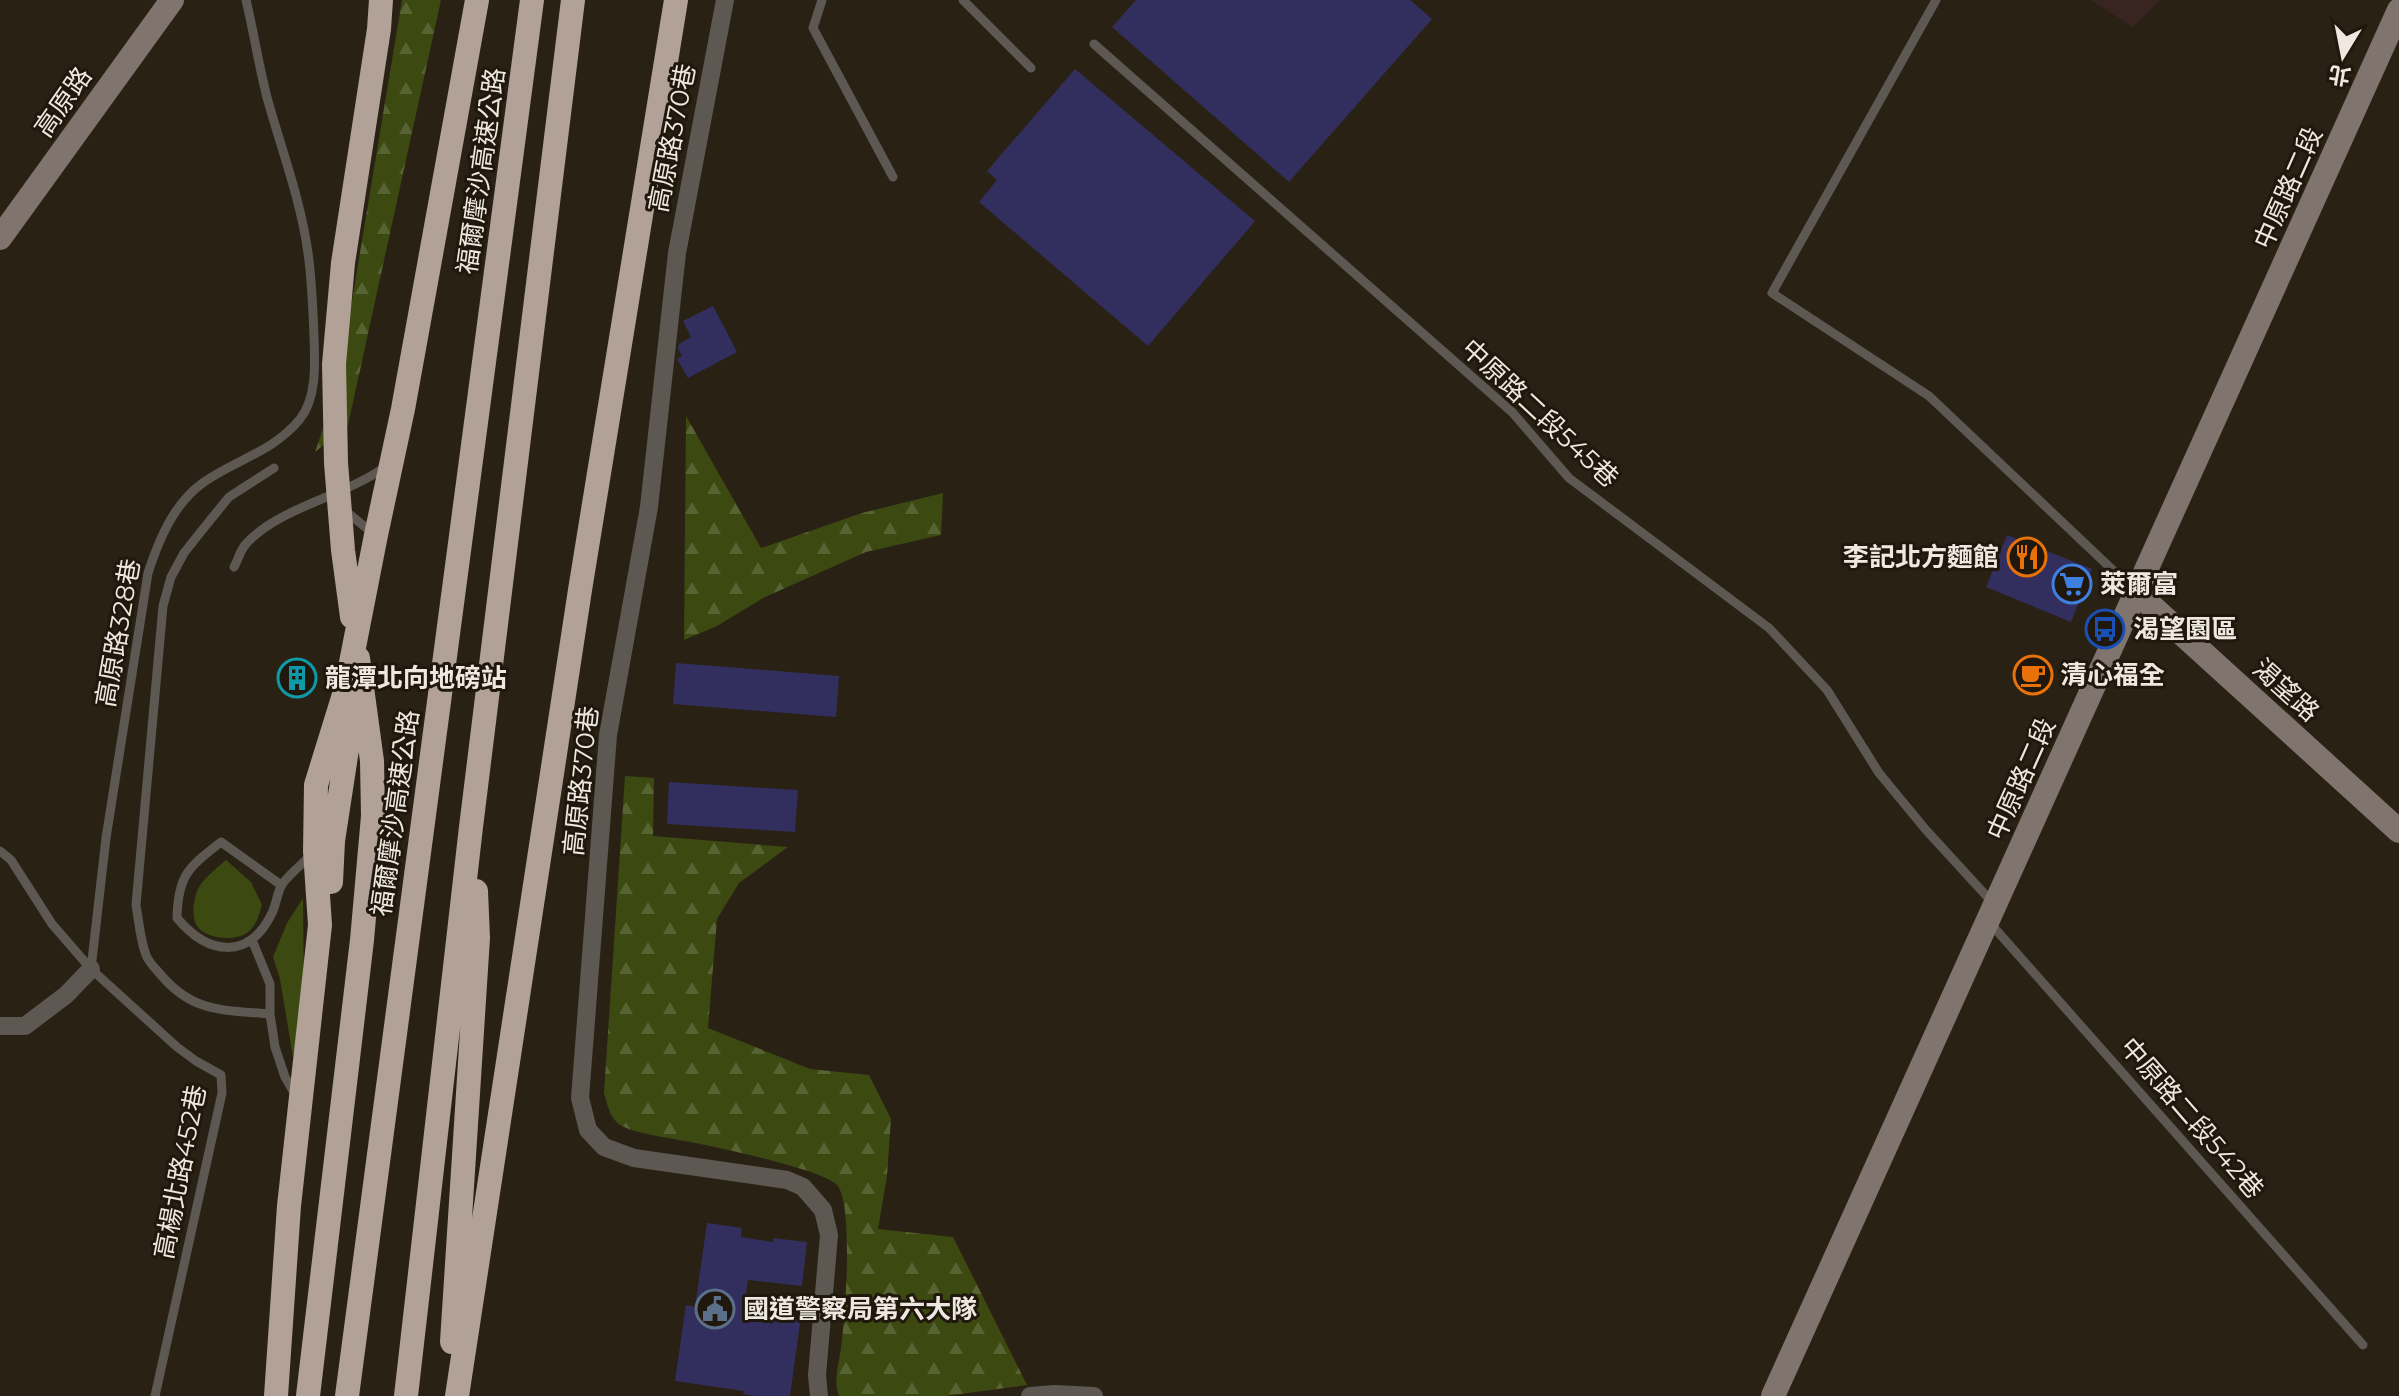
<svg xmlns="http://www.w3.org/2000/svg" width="2399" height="1396" font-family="Montserrat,'Noto Sans TC',sans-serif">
	<defs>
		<pattern id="forest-firs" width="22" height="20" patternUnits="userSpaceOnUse" patternTransform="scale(2)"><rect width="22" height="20" fill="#3c4911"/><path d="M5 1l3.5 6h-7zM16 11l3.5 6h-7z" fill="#586333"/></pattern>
	</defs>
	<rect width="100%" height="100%" fill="#2a2115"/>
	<!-- education -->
	<path fill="#382521" d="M2091,0H2160L2133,27Z"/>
	<!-- green -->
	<path fill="#3c4911" d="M226,860L251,882L262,905C259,915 256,927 247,933C234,942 203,939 196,924C191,914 194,896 199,887C205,877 217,868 226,860Z
		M303,898L304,997L293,1057L280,979L273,957L287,923Z"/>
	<!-- forest -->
	<path fill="url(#forest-firs)" d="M402,0H441L348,425L315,452L338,385Z
		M686,416L761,548L862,513L943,493L941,535L866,552L765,597L717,626L684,640Z
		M625,776L654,778L653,836L788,847L739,883L717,919L708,1028L810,1069L869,1075L891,1119L887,1176L878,1229L953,1237L1027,1385L946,1396H839C833,1379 839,1365 841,1348C845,1320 854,1204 837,1185C822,1169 712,1146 685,1141C669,1138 633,1133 620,1125C610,1118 607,1104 604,1093Z"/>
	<!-- building -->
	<path fill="#322f5e" d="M1136,0H1410L1432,19L1289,182L1112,27Z
		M1075,69L1255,221L1148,346L979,202L997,180L987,171Z
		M713,306L737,352L688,378L677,359L682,356L678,349L679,344L691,337L683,321Z
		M2007,535L2092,569L2071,622L1986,587Z
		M676,663L839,676L836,717L673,704Z
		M291,665L309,669L304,691L286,687Z
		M669,782L798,790L795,832L667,824Z
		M707,1223L742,1228L741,1237L773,1242V1238L807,1242L802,1286L748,1280L744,1308L801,1316L790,1396H756L743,1394L744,1391L675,1381L686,1305L695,1307Z"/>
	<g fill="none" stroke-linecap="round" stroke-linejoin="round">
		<!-- lane -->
		<path stroke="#5e5853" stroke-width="9" d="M822,0L813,28L893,177
			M963,0L1031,68
			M1936,0L1772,293L1929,396L2136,592
			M1094,44L1512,412L1569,478L1769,628L1827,690L1879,773L1926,830L1992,902
			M343,509L375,535
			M234,567C238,560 240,551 245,545C278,507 345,497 386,466
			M0,851L11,860L52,924L91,969L177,1047L196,1061L221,1075L222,1093L155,1396
			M281,885L221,842C188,868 178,875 177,918C208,955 249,961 272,913C277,903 277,891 283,883C291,873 301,865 310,856
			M1990,923L2363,1345
			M252,940L270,984V1014L275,1047L285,1077L296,1096
			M91,969L106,838L148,573C159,539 174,503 204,482C237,459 273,452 300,419C317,398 315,363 314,337C313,309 312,281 308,253C301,201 282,151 268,101C259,68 254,33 246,0
			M270,1014C224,1010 193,1013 161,975C156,969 149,963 146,955C140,939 139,922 136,905L163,606L171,577L184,553L203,529L229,497L274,468"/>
		<!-- street -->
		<path stroke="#5e5853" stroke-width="18" d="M725,0L677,253L649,507L608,735L580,1098L588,1130L604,1147L634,1158L787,1180L803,1187L823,1210L829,1235L817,1375L819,1396
			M0,1026H25L66,995L91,969
			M1030,1396L1055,1394L1094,1396"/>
		<!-- secondary -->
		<path stroke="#80756e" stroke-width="24" d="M0,238L172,0
			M2136,592L2399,831
			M1773,1396L2399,10"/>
		<!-- highway -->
		<path stroke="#b1a196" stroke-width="24" d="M352,617L343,550L336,463L334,364L343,263L379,29L381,0
			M331,882L333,841L355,697
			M452,1342L478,938L476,891
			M276,1396L289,1206L320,925L315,851L316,785L346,688L376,535L403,409L477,0
			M308,1396L362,940L373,816L372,761L358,658
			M347,1396L532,0
			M406,1396L471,827L573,0
			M457,1396L580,590L676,0"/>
	</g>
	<!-- icons -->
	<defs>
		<symbol id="restaurant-ring" viewBox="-11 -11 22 22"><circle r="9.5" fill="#20180c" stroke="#e8710a" stroke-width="1.5"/><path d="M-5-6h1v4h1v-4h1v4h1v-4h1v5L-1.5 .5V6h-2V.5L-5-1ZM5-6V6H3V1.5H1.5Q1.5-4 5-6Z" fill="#e8710a"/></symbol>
		<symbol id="supermarket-ring" viewBox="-11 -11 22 22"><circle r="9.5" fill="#20180c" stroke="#3f7fe0" stroke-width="1.5"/><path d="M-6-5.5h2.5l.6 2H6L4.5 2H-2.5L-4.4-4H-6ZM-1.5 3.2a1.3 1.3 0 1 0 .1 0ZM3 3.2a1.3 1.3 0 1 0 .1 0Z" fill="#3f7fe0"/></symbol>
		<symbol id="bus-ring" viewBox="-11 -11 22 22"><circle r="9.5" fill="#20180c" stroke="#1a4fb4" stroke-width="1.5"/><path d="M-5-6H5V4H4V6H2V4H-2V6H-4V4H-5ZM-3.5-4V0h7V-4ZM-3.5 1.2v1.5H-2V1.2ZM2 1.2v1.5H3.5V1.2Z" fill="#1a4fb4"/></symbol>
		<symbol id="cafe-ring" viewBox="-11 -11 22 22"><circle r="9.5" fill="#20180c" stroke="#e8710a" stroke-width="1.5"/><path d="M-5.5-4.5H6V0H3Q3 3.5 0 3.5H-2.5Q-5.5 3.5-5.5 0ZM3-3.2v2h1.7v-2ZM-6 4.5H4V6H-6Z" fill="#e8710a"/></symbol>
		<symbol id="building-ring" viewBox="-11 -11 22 22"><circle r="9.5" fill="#20180c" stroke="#0f9aa8" stroke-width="1.5"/><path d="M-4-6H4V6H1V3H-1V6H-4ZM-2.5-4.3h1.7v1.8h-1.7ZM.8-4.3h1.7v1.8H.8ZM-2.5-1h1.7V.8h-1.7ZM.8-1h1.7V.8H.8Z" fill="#0f9aa8"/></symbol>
		<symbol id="civic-ring" viewBox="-11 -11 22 22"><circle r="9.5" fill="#20180c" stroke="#5c6f8a" stroke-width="1.5"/><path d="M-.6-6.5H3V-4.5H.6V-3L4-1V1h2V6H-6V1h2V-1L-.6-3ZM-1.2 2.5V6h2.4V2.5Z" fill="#5c6f8a"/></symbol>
	</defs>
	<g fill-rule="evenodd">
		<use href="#restaurant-ring" x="2005" y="535" width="44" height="44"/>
		<use href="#supermarket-ring" x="2050" y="562" width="44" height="44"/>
		<use href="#bus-ring" x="2083" y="607" width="44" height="44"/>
		<use href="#cafe-ring" x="2011" y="653" width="44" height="44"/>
		<use href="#building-ring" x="275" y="656" width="44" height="44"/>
		<use href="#civic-ring" x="693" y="1287" width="44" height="44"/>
	</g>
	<g text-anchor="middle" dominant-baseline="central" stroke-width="6" stroke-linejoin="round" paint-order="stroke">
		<!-- street labels -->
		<g font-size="26" fill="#eee8e0" stroke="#20180c">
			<text transform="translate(63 102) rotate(-55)">高原路</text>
			<text transform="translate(672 138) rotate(-79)">高原路370巷</text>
			<text transform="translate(481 171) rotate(-82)">福爾摩沙高速公路</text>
			<text transform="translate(2288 188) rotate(-66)">中原路二段</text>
			<text transform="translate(1540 413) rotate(43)">中原路二段545巷</text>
			<text transform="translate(118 633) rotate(-80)">高原路328巷</text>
			<text transform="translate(2286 690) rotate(42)">渴望路</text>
			<text transform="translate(2021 779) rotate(-66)">中原路二段</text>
			<text transform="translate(581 781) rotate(-84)">高原路370巷</text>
			<text transform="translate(395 813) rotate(-82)">福爾摩沙高速公路</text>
			<text transform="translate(2192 1118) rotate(49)">中原路二段542巷</text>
			<text transform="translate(180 1172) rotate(-79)">高楊北路452巷</text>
		</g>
		<!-- poi labels -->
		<g font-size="26" font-weight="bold" fill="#eee8e0" stroke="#20180c" text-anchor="start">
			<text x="1999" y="557" text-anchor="end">李記北方麵館</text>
			<text x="2100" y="584">萊爾富</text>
			<text x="2133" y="629">渴望園區</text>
			<text x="2061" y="675">清心福全</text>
			<text x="325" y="678">龍潭北向地磅站</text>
			<text x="743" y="1309">國道警察局第六大隊</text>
		</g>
	</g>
	<!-- north arrow -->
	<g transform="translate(2343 56) rotate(190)" stroke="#20180c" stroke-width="6" paint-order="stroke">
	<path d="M0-6L14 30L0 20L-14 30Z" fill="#eee8e0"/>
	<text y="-12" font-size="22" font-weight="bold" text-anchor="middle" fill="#eee8e0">北</text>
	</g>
</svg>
